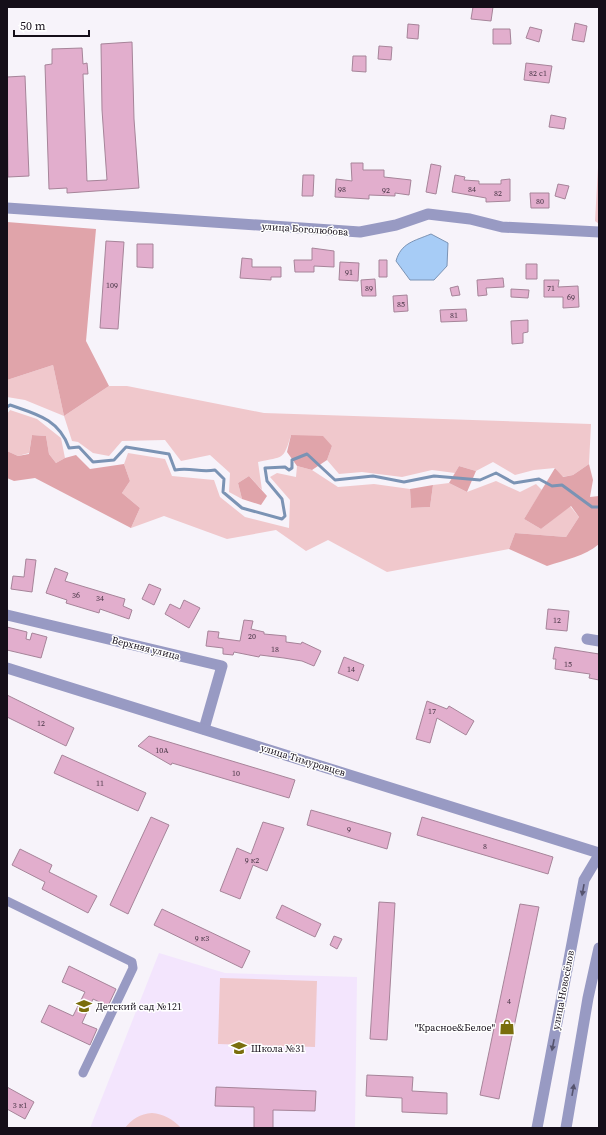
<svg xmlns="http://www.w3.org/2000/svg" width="606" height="1135" font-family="'Source Serif 4',serif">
	<rect width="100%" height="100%" fill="#f7f3fa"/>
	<!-- built -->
	<path fill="#f3e5fd" d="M159,953L225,973L357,977L355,1128H90Z"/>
	<!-- green -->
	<path fill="#f0c8cc" d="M599,150V224L595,221Z
		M53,365L64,416L109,386H127L264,413L591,424L589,464L573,475L562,477L555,468L534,470L515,475L493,462L476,471L459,466L455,473L432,470L402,477L362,472L339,474L327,460L332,446L291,435C283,461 284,456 258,462L262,490L249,476L238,483L242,499L229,492L230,473L210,455L181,461L165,440L122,441L109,456L93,453L78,442L72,441L64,416L25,400L7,397V380Z
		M10,410L37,419L61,438L65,458L56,463L49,454L46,436L32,435L29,453L18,456L7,451V414Z
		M128,453L165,459L172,476L214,480L220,497L245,517L289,528L290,500L270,477L277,473L296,477L297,466L312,470L338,487L374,484L410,489L411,508L430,507L433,485L449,483L467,492L496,481L520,492L536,484L542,490L524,519L541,529L570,506L579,517L566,537L515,533L509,549L387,572L328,540L306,551L276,530L227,539L164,516L131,528L140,508L122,493L130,481L124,464Z
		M220,978L317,981L315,1047L218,1044Z
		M152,1113C163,1114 173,1119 181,1128H125C132,1119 140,1114 152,1113Z"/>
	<!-- forest -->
	<path fill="#e0a4aa" d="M7,222L96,229L86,341L109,386L64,416L53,365L7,380Z
		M32,435L46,436L49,454L56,463L65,458L76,455L90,469L124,464L130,481L122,493L140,508L131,528L35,478L14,481L7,478V451L18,456L29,454Z
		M291,435L323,436L332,446L327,460L312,470L297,466L287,452Z
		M589,464L593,480L590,497L599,496V544C585,556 565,560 547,566L509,549L515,533L566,537L579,517L571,506L541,529L524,519L555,468L563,477L573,475Z
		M459,466L476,471L467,492L449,483Z
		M249,476L267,496L261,505L242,499L238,483Z
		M433,485L430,507L411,508L410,489Z"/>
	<!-- water -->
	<path fill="#a7ccf6" stroke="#7b93b4" d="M431,234L448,243L447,266L434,280H410L396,261C401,243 414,241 431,234Z"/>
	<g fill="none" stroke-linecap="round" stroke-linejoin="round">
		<!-- stream -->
		<path stroke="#7b93b4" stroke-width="3" d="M7,407L10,405C36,414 59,419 69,448L79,447L93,462L114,460L126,447L169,454L175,470C191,467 200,473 215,470L224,479L223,492L242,508L282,519L285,516L282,499L267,481L265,468L285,467L289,470L292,468V460L307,454L335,480L373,476L404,482L434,476L480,480L496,473L514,483L539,479L552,486L562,485L592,507H599"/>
	</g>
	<!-- building -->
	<path fill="#e2aecd" stroke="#a68499" d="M473,7H493L491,21L471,19Z
		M575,23L587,26L584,42L572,40Z
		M408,24L419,25L418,39L407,38Z
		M530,27L542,30L539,42L526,38Z
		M493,29H510L511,44H493Z
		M132,42L134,119L139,188L67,193V188L49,189L45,65L52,64V49L82,48L83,64L87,63L88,74H83L87,181L107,180L102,110L101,44Z
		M379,46L392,47L391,60L378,59Z
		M353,56H366V72L352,71Z
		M526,63L552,66L549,83L524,80Z
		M25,76L29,176L8,177L7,77Z
		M551,115L566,118L564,129L549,127Z
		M351,163H363V170H384V177L411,180L409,195L395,193V196L369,195V199L335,197L336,179L352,181Z
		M431,164L441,166L436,194L426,192Z
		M303,175H314L313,196H302Z
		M455,175L465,177L464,180L479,181V184H501V180L510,179V201L486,202V198L452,192Z
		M558,184L569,186L565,199L555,196Z
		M530,193H549V208H531Z
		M106,241L124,242L118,329L100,328Z
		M137,244H153V268L137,267Z
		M312,248L334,251V267L314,266V272H295L294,260H312Z
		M242,258L252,259V267H281V277H271V280L240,278Z
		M379,260H387V277H379Z
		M340,262L359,263L358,281L339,280Z
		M526,264H537V279H526Z
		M503,278L504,287L486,288L487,295L478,296L477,280Z
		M375,279L376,296H362L361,280Z
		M544,280H559L558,287L578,286L579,307L563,308V297H544Z
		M458,286L460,295L452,296L450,288Z
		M511,289L529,290L528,298L511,297Z
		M407,295L408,311L394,312L393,296Z
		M466,309L467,321L441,322L440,310Z
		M528,320V332L523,333V343L512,344L511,321Z
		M26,559L36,560L32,592L11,589L13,576L24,577Z
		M55,568L68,573L65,581L125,599L123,606L132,610L129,619L100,609L99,613L66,603L67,600L46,593Z
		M149,584L161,589L154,605L142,599Z
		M184,600L200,608L189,628L165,614L170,604L180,609Z
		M548,609L569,611L567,631L546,629Z
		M244,620L253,621L251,629L264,632V634L286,636V642L301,644L302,642L321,651L314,666L302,661L284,658L260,655L259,657L234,652L233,655L223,654V648L206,646L208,631L219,632L218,638L240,641Z
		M7,627L27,632L26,639L30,640L32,633L47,637L41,658L7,650Z
		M555,647L599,654V680L589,678L590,674L555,669L556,659H553Z
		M344,657L364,665L358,681L338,673Z
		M7,695L74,728L66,746L7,717Z
		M427,701L447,709L449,706L474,721L466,735L437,718L430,743L416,739Z
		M149,736L295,780L289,798L172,763L171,765L138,746Z
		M62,755L146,793L138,811L54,773Z
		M311,810L391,833L387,849L307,825Z
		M151,817L169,825L128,914L110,905Z
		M422,817L553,857L548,874L417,835Z
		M263,822L284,828L267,871L253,865L240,899L220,891L237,848L251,854Z
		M20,849L52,865L49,872L97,896L88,913L42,889L45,882L12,865Z
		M379,902L395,903L387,1040L370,1039Z
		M520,904L539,907L499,1099L480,1095Z
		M282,905L321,924L315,937L276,918Z
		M162,909L250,951L242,968L154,925Z
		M334,936L342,939L337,949L330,945Z
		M69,966L116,989L108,1006L93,999L82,1023L97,1029L90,1045L41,1022L49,1005L73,1016L85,992L62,982Z
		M367,1075L413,1077L412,1091L447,1093V1114L402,1112V1098L366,1096Z
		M7,1087L34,1102L25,1119L7,1109Z
		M216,1087L316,1091L315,1111L273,1110V1128H254V1107L215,1106Z"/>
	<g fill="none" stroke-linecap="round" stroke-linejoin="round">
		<!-- pedestrian -->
		<path stroke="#989ac3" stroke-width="9" d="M7,901L132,962L133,968L83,1073"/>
		<!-- minor -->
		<path stroke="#989ac3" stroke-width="11" d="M7,615L222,666L204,729
			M587,639L599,641"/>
		<!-- tertiary -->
		<path stroke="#989ac3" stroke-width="11" d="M7,208L360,232L396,225L428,214L470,219L502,227L599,232
			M7,668L599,853
			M537,1128L584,880L599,855
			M566,1128L588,998L599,948"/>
	</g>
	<!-- one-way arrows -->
	<defs><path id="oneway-solid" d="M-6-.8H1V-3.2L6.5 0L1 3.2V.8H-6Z"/></defs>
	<g fill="#56546e">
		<use href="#oneway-solid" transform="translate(583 890) rotate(100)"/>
		<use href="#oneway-solid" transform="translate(553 1045) rotate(101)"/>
		<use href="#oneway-solid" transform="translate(573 1090) rotate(-80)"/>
	</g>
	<!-- icons -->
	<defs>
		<symbol id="school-bare" viewBox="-9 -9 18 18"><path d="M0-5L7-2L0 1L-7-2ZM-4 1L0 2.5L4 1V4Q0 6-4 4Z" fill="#7a6e0c" stroke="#fff" stroke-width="2.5" paint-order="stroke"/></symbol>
		<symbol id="shop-bare" viewBox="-9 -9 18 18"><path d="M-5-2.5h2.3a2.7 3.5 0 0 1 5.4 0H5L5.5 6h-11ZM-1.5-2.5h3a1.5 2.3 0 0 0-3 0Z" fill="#7a6e0c" stroke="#fff" stroke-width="2.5" paint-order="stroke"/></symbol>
	</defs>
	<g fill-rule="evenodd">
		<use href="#school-bare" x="73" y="995" width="22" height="22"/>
		<use href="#shop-bare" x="496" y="1016" width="22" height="22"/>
		<use href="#school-bare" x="228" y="1037" width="22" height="22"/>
	</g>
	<g text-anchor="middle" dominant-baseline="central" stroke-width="3" stroke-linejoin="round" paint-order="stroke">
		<!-- number labels -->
		<g font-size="8" fill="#483646">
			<text x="538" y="73">82 с1</text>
			<text x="342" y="189">98</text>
			<text x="472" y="189">84</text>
			<text x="386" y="190">92</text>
			<text x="498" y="193">82</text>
			<text x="540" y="201">80</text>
			<text x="349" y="272">91</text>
			<text x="112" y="285">109</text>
			<text x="369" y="288">89</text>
			<text x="551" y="288">71</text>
			<text x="571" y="297">69</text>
			<text x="401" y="304">85</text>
			<text x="454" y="315">81</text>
			<text x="76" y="595">36</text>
			<text x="100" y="598">34</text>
			<text x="557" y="620">12</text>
			<text x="252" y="636">20</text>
			<text x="275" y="649">18</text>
			<text x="568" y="664">15</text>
			<text x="351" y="669">14</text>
			<text x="432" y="711">17</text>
			<text x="41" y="723">12</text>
			<text x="162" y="750">10А</text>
			<text x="236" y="773">10</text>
			<text x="100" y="783">11</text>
			<text x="349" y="829">9</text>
			<text x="485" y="846">8</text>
			<text x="252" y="860">9 к2</text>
			<text x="202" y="938">9 к3</text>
			<text x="509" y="1001">4</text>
			<text x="20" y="1105">3 к1</text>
		</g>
		<!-- street labels -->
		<g font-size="10" fill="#150e19" stroke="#fff">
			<text transform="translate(305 229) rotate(4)">улица Боголюбова</text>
			<text transform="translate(146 648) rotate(14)">Верхняя улица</text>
			<text transform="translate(303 760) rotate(17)">улица Тимуровцев</text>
			<text transform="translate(563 990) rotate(-79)">улица Новосёлов</text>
		</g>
		<!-- poi labels -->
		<g font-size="10" fill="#150e19" stroke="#fff" text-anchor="start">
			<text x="96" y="1006">Детский сад №121</text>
			<text x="495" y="1027" text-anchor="end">"Красное&amp;Белое"</text>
			<text x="251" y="1048">Школа №31</text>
		</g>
	</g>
	<!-- border -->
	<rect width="606" height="1135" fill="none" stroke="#150e19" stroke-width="16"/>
	<!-- scale -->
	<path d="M14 30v6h75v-6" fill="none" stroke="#150e19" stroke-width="2"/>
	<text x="20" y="30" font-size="12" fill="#150e19" stroke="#ffffff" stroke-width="3" paint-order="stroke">50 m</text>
</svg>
